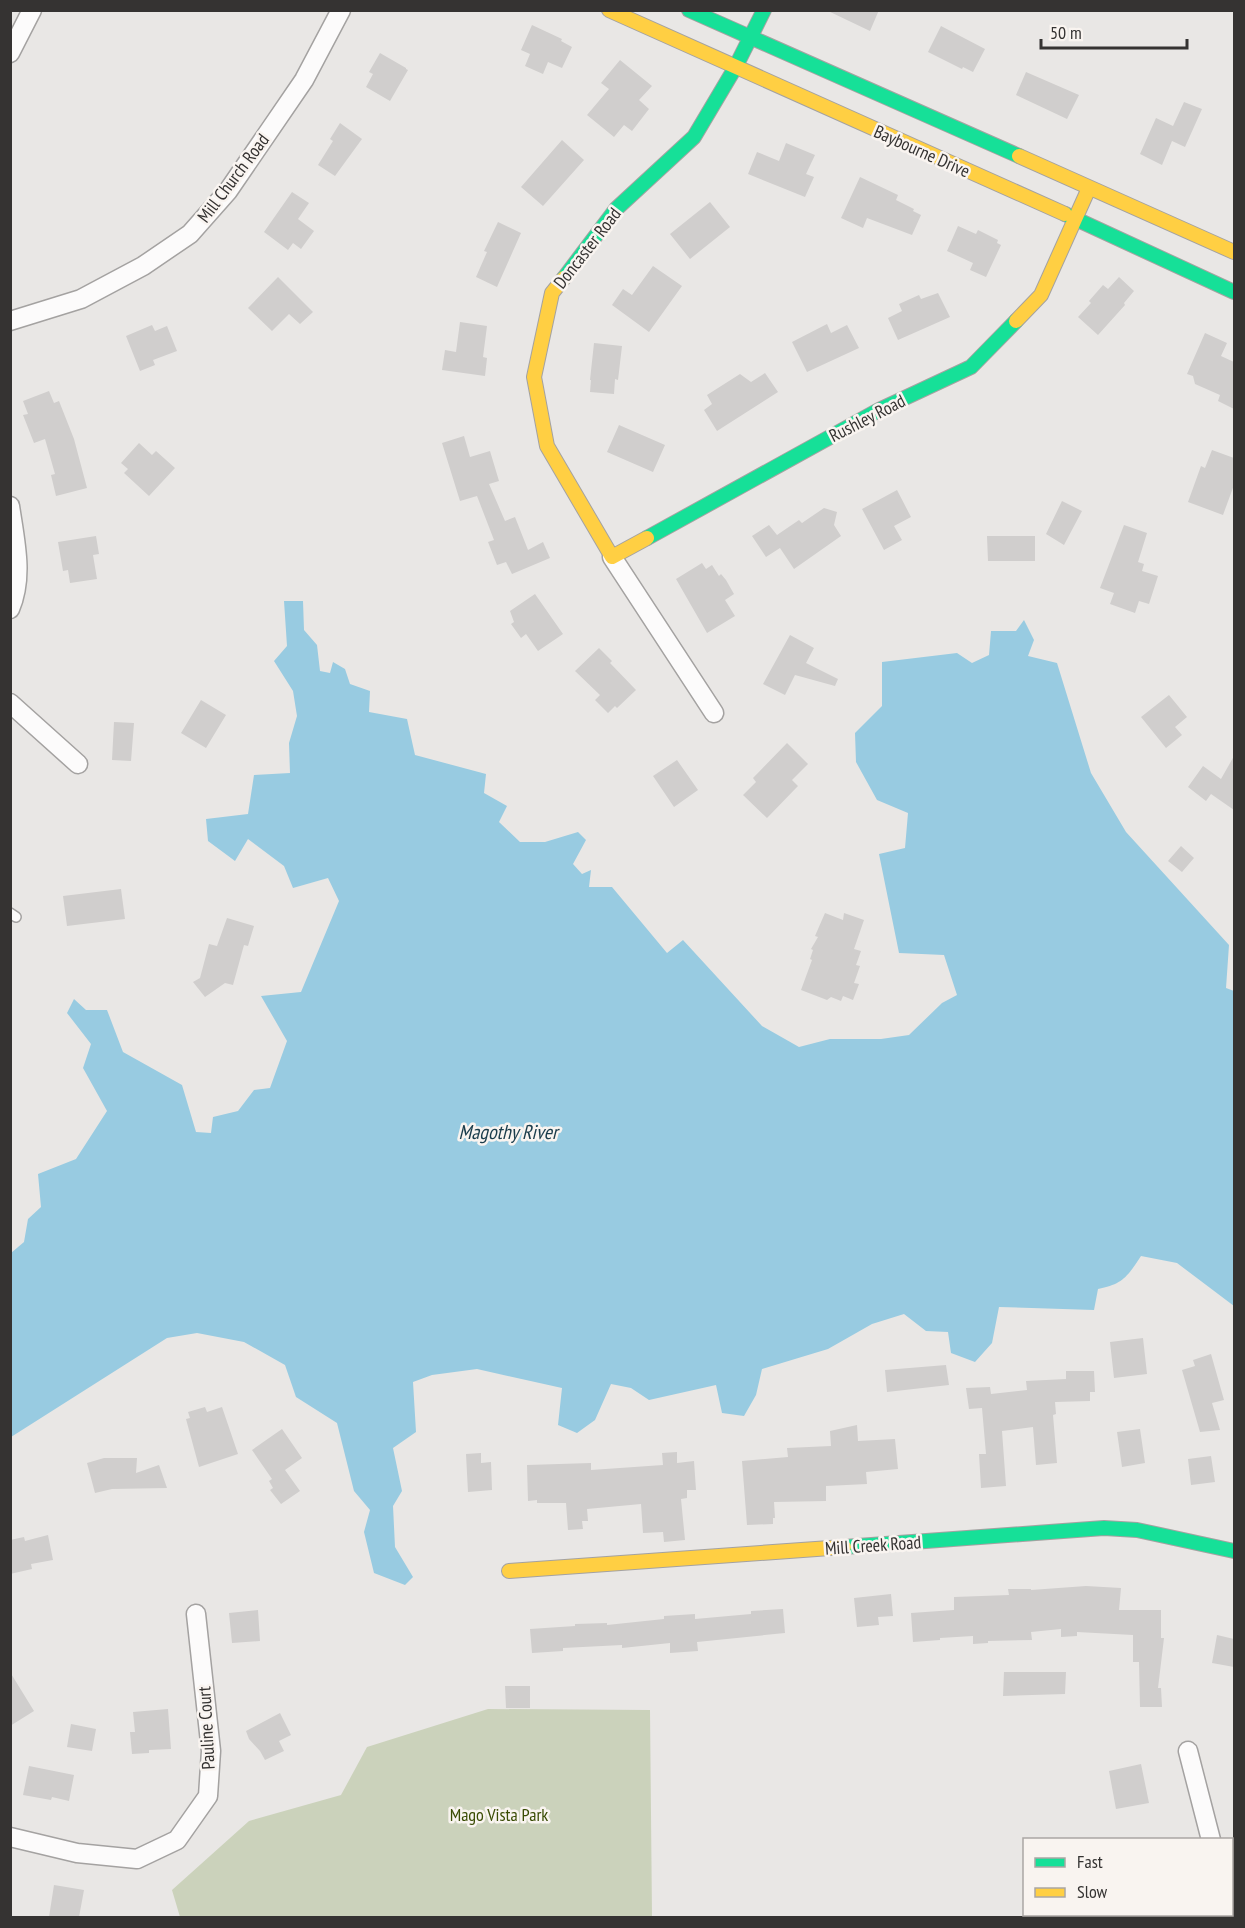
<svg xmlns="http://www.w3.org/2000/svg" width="1245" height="1928" font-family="'PT Sans Narrow',sans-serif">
	<rect width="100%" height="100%" fill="#e9e7e5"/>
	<!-- green -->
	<path fill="#cbd2bb" d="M488,1709L650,1710L652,1917H180L172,1890L249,1821L341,1795L367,1747Z"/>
	<!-- water -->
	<path fill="#98cbe1" d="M284,601H303L304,630L317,645L320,671L330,673L333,662L345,669L350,684L370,691L369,712L407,719L415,755L486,774L484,793L507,806L499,822L520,842H545L578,832L586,840L573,864L582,874L591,870L589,887H612L667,953L683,940L762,1026L799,1047L830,1039H881L909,1035L942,1003L957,995L944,955L899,953L879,854L905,848L908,813L877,800L856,762L855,733L882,706V662L957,653L972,663L989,655L991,631H1016L1024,620L1034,640L1028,656L1057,663L1091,773L1126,832L1229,945L1226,988L1234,991V1306L1177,1263L1141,1256C1127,1277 1123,1284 1098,1289L1094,1310L999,1307L992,1343L975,1362L951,1353L948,1332L926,1331L904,1314L872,1324L828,1349L762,1369L756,1395L744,1416L722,1413L716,1385L649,1400L631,1388L611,1384L595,1420L577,1433L558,1425L562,1388L477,1369L432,1375L413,1382L416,1432L393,1448L402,1491L393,1506L395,1547L413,1577L405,1585L374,1573L364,1532L370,1510L354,1491L337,1423L296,1397L285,1365L244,1342L197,1333L167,1338L11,1437V1253L24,1242L28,1219L41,1207L38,1174L76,1159L107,1111L83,1068L91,1044L67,1013L74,999L86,1010H107L123,1052L182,1085L196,1132L211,1133L213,1117L238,1111L254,1090L270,1088L287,1041L261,996L301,992L339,901L328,878L293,888L284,866L248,839L235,861L208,841L206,819L248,814L254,775L290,773L289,743L297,716L293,691L274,661L287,646Z"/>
	<!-- building -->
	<path fill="#d0cecd" d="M826,10H879L870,31Z
		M532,25L562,39L561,41L572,47L562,68L548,62L543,74L525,66L530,54L521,50Z
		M941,26L985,49L973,72L963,67L962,69L928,52Z
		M380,53L406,68V69L408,70L390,101L366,87L373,74L369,72Z
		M620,60L652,86L639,100L649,109L632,131L624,125L614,137L587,115L609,89L601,83Z
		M1026,72L1079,95L1067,119L1016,95Z
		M1184,102L1202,109L1185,147L1172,141L1162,165L1140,154L1156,118L1173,126Z
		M340,123L362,139L335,176L318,165L333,141L330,139Z
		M562,140L584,160L543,206L521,187Z
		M786,143L815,155L806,174L814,177L805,197L748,174L757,152L779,161Z
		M860,177L898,195L896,200L914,209L913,211L921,215L912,235L867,218L863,228L841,218Z
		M292,192L309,203L298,219L314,231L301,249L293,243L288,250L264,232Z
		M710,202L730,227L690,259L670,234Z
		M498,222L521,233L497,287L476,277L487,252L484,251Z
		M958,226L976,234L978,230L998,240L997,243L1001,245L986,277L970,270L973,263L947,251Z
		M653,266L682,286L649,332L612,305L623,289L632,295Z
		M278,277L313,312L300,324L289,314L272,331L248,308Z
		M1119,277L1134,291L1124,303L1125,305L1098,335L1078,317L1091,303L1089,301L1103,285L1108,289Z
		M938,293L950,317L898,340L888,318L902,311L899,304L919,295L921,299Z
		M460,322L487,326L483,357L487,358L485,376L442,370L445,350L456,352Z
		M827,324L831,333L847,325L859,348L807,372L792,342Z
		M152,325L155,331L167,326L177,351L153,360L155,365L140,371L126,336Z
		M1205,333L1227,343L1221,356L1234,362V409L1218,401L1220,395L1195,384L1193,376L1187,374Z
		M594,343L622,346L618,380L615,379L614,394L590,392L591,380H590Z
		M765,373L778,392L717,431L704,410L712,404L707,395L740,374L751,382Z
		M49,391L54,403L59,401L74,439L87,488L56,496L51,475L55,474L45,439L34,443L23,415L28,414L23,401Z
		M619,425L665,445L653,472L607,452Z
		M464,436L470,457L490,451L499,481L489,484L505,521L515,517L528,550L543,542L550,558L512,574L506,562L497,565L488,542L494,540L477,496L460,501L442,443Z
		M139,443L152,455L156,451L175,468L149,496L124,473L128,469L121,463Z
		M1212,450L1234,458V485L1223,515L1188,502L1201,466L1205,468Z
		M897,490L911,517L894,526L902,540L884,550L862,509Z
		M1062,501L1082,511L1064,545L1046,534Z
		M824,508L837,512L834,525L841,536L794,569L780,548L766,557L752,536L769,525L777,535L799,520L802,523Z
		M1124,525L1147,533L1138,562L1144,564L1142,571L1158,576L1149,604L1139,601L1135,613L1110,604L1114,593L1100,588Z
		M96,536L99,554L93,555L97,579L70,583L68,570L63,571L58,542Z
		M987,536H1035V561H988Z
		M702,563L706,569L712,565L719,576L721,574L726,580L734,594L725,600L735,616L707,633L676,579Z
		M535,594L563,634L538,651L526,634L521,638L511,624L514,622L510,611Z
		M790,635L814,648L806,663L838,679L835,686L795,675L785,695L763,684Z
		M599,648L612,661L610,663L636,690L617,708L615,706L608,713L595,700L600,695L575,671Z
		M1169,695L1187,717L1175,727L1182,735L1166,748L1141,717Z
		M201,700L226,715L206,748L181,733Z
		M114,722L134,723L131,761L112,760Z
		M787,743L808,764L792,780L798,786L767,818L743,795L756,782L753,778Z
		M1234,756V810L1211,794L1206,801L1188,787L1203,766L1221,779Z
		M677,760L698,790L674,807L653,776Z
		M1181,846L1194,858L1182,872L1168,861Z
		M121,889L125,919L67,926L63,896Z
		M825,913L843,920L844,913L864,920L854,949L861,951L856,965L860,966L854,983L859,984L853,1000L843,996L841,1001L831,997L827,1000L801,990L812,960L810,959L813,950L811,949L818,937L815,936Z
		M227,918L254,926L248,946L244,945L233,985L225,983L205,997L193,982L200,978L209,944L217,946Z
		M1143,1338L1147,1374L1114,1378L1110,1342Z
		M1211,1354L1224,1400L1212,1403L1220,1430L1200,1432L1182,1370L1195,1366L1193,1360Z
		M946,1365L949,1385L887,1392L885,1370Z
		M1066,1371H1094L1095,1392H1090V1401L1055,1402L1056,1414L1053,1415L1057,1463L1036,1465L1033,1427L1002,1431L1006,1486L981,1488L979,1454H986L982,1408L969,1409L966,1388L990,1387L991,1394L1027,1390L1026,1381L1066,1379Z
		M205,1407L207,1412L222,1407L238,1454L199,1467L186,1419L190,1418L188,1412Z
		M857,1425L858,1441L895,1439L898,1469L866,1472L867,1484L826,1486V1501L774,1502L775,1518H773V1524L747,1525L742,1461L788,1457L787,1448L831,1446L830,1431Z
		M282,1429L302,1458L285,1470L300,1491L281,1504L270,1490L273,1488L269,1481L272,1479L252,1450Z
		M1140,1429L1145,1463L1122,1467L1117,1432Z
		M677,1452V1463L694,1461L696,1490H687V1498L681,1499L685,1540L664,1542L663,1532L643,1533L641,1504L587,1509L588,1521H582L583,1529L568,1530L566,1503H537V1500L528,1501L527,1465L591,1463V1470L663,1465L662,1453Z
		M481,1453V1463L491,1462L492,1490L468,1492L466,1454Z
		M1211,1456L1215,1482L1191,1485L1188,1459Z
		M104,1458H137L136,1473L159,1465L167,1488L112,1489L95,1493L87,1463Z
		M48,1535L53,1560L31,1564L32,1569L10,1574V1540L24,1537L25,1541Z
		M1086,1586L1121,1588L1119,1610H1161V1638H1164L1158,1688H1161L1162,1707H1140L1139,1662H1133V1635L1077,1632V1636L1061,1637V1629L1031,1632L1032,1640L988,1641V1643L973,1644V1636L940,1638V1640L913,1642L911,1613L954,1610V1597L1009,1595L1008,1589H1031V1590Z
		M891,1594L893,1616L878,1617L879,1625L857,1627L854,1598Z
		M783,1609L785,1633L697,1642L698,1651L670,1653V1643L622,1648V1645L563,1648V1651L532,1653L530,1629L575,1626V1624L607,1623V1625L664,1619V1616L695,1614V1619L751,1614V1611Z
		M258,1610L260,1641L232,1643L229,1613Z
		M1217,1635L1234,1639V1667L1212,1663Z
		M10,1672L34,1711L10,1726Z
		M1004,1672H1066L1065,1694L1003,1696Z
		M505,1686H530V1708H506Z
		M168,1709L171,1749L149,1750V1753L132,1754L130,1732H135L133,1712Z
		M280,1713L291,1735L279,1741L284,1751L265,1760L260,1751L249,1739L246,1731Z
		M71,1724L96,1729L92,1751L67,1747Z
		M1141,1764L1149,1803L1116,1809L1109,1771Z
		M29,1766L74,1775L69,1801L52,1797L51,1800L23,1795Z
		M54,1885L84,1890L79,1917H49Z"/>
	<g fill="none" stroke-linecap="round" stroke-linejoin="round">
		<defs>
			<path id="lane" d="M10,913L16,917"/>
			<path id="street" d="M10,53L32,10
				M10,321L81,299L143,266L190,234L228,191L304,80L341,10
				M10,506C15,540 24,577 10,609
				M612,557L714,713
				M10,703L78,764
				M1188,1751L1211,1840
				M10,1837L77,1853L137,1859L177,1840L208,1796L211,1751L196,1614
				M1229,1914L1230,1918"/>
			<path id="fast" d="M689,10L1019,156
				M1065,214L1234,292
				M564,278L616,209L694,137L735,68L764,10
				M647,538L879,410L971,367L1016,321
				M844,1547L1104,1528L1137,1530L1234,1551"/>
			<path id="slow" d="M609,10L1065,214
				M1019,156L1234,252
				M564,278L552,293L534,377L547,446L612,557L647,538
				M1016,321L1041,295L1089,188
				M509,1571L844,1547"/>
		</defs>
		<!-- lane casing -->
		<use href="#lane" stroke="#a4a2a1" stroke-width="12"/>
		<!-- street casing -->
		<use href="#street" stroke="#a4a2a1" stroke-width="21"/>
		<!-- fast casing -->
		<use href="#fast" stroke="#a4a2a1" stroke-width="16"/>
		<!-- slow casing -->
		<use href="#slow" stroke="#a4a2a1" stroke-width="16"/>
		<!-- lane -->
		<use href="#lane" stroke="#fcfbfb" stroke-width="9"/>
		<!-- street -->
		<use href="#street" stroke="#fcfbfb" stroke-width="18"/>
		<!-- fast -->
		<use href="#fast" stroke="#16e098" stroke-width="14"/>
		<!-- slow -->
		<use href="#slow" stroke="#ffcf43" stroke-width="14"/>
	</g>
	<g text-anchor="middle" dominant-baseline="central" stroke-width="5" stroke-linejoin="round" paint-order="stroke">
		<!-- street labels -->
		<g font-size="18" fill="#353332" stroke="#f9f4f0">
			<text transform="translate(922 151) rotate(24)">Baybourne Drive</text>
			<text transform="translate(233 178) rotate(-53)">Mill Church Road</text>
			<text transform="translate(587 248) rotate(-52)">Doncaster Road</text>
			<text transform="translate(867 418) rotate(-27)">Rushley Road</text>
			<text transform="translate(873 1545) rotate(-4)">Mill Creek Road</text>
			<text transform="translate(206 1728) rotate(-93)">Pauline Court</text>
		</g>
		<!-- park labels -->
		<g font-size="18" fill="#3a4c04" stroke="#f9f4f0">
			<text x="499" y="1814">Mago Vista Park</text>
		</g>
		<!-- water labels -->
		<g font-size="20" font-style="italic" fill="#1b3d4c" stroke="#f9f4f0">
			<text x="508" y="1132">Magothy River</text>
		</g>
	</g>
	<!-- border -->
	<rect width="1245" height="1928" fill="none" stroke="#353332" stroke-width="24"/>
	<!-- legend -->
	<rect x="1023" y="1838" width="210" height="78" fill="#f9f4f0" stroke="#aba7a4" stroke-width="1.5"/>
	<rect x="1035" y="1858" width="30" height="9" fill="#16e098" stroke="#aba7a4" stroke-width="1.5"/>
	<text x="1077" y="1868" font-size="18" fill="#353332">Fast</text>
	<rect x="1035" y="1888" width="30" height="9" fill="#ffcf43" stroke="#aba7a4" stroke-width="1.5"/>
	<text x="1077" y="1898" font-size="18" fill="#353332">Slow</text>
	<!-- scale -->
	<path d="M1041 39v9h146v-9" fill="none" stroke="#353332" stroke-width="3"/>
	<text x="1050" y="39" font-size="18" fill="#353332" stroke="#f9f4f0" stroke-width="4.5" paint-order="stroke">50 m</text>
</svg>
